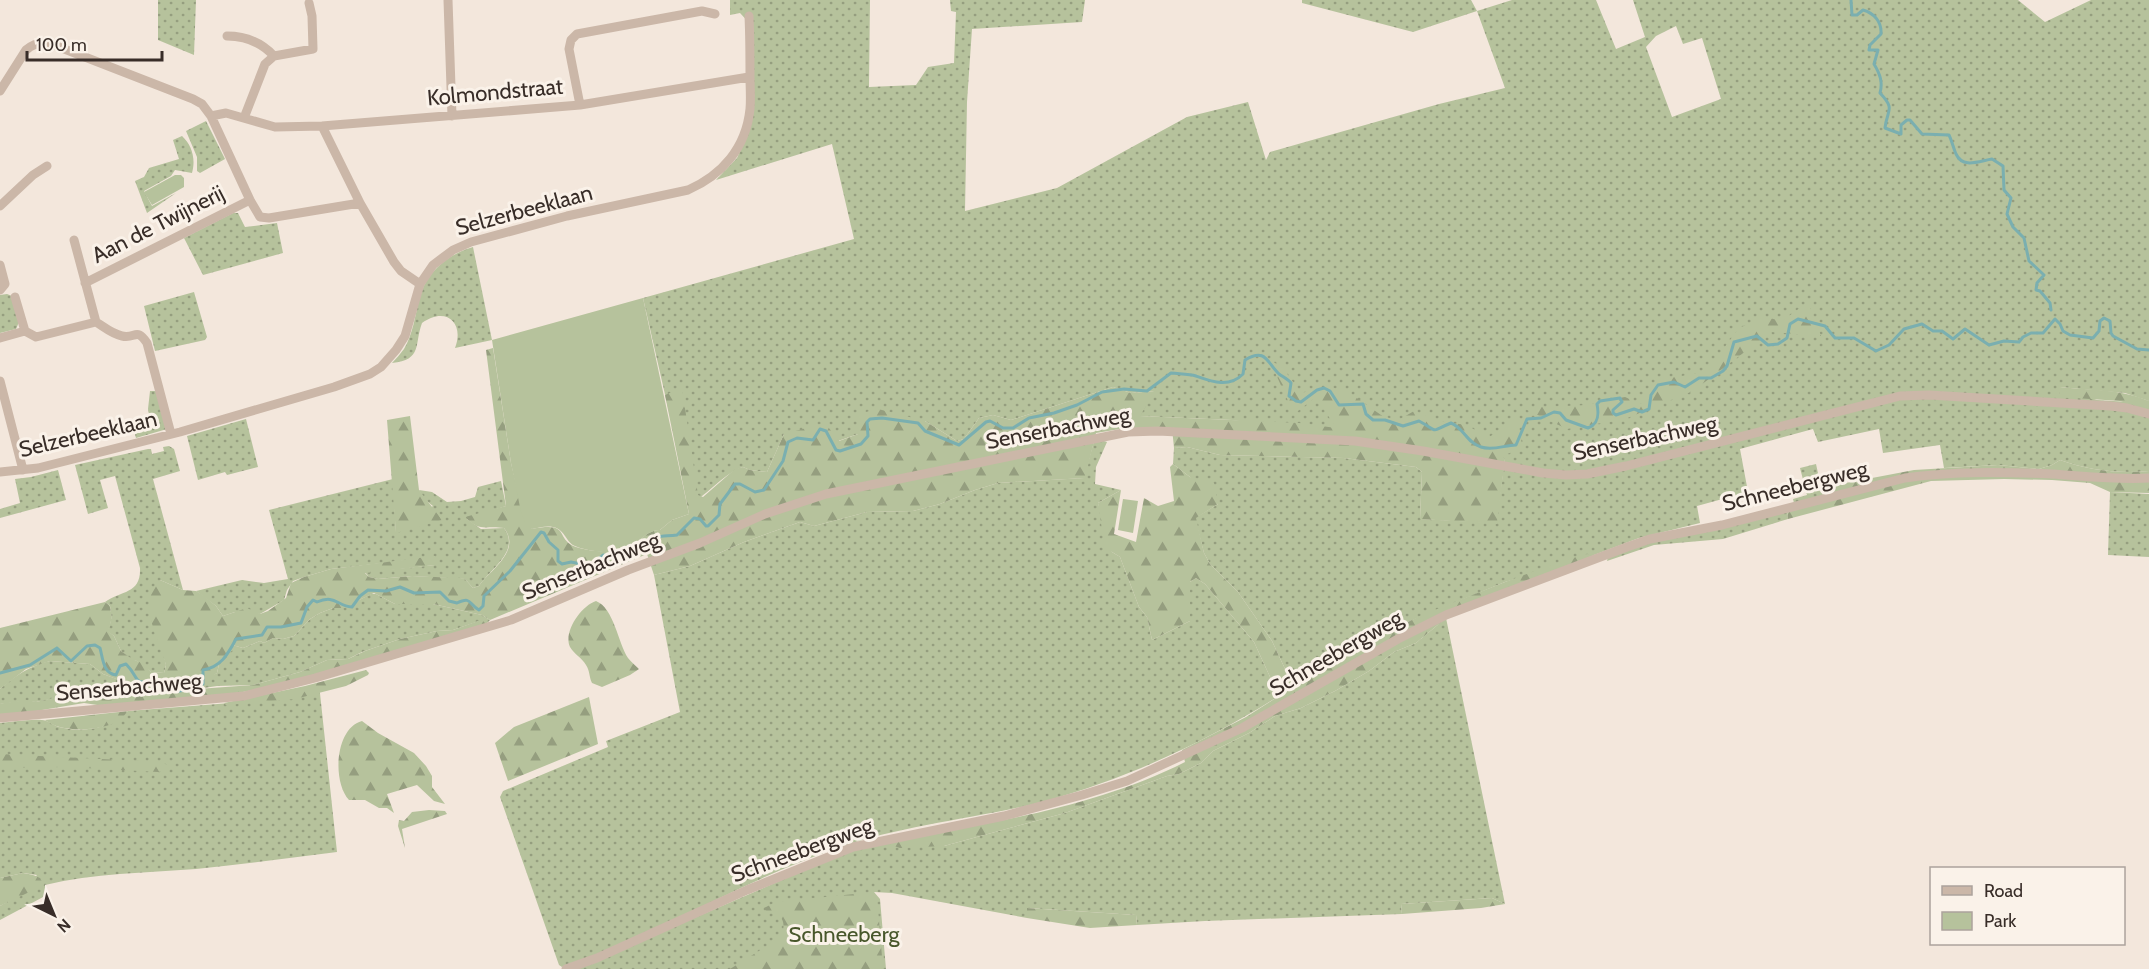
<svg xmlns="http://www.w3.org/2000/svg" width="2149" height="969" font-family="Cabin,sans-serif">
	<defs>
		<pattern id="green-dots" width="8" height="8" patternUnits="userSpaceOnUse" patternTransform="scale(1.5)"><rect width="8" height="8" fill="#b6c29c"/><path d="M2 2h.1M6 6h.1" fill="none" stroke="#959e7f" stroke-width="1.8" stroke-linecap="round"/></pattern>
		<pattern id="forest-firs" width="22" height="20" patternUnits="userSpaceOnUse" patternTransform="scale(1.5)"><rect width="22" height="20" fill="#b6c29c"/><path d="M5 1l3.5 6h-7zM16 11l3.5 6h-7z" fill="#959e7f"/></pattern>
	</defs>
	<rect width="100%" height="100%" fill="#f3e7dc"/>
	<!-- green -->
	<path fill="url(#green-dots)" fill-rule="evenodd" d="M158,0H196L194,55L158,40Z
		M730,0H870L869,87L916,85L928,67L954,63L956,12L951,11L950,0H1085L1082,22L972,29L967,102L965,211L1057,188L1187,117L1248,102L1266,160L1270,152L1439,104L1505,88L1477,11L1413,32L1302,3V0H1471L1477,11L1512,0H1596L1616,49L1645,37L1633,0H2018L2045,22L2091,0H2149V401L2125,393L2059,387L2097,400L2129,402L2149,410V471C2119,474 2088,470 2060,460L2052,465L2039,469L1998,465L1944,468L1940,445L1883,453L1879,429L1818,442L1813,429L1740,449L1748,492L1697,506L1700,523L1639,538L1594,555L1505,582L1393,628L1292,679L1286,671L1272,641L1238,592L1210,564L1204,553L1195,518L1218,504L1190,477L1173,464L1174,448L1187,447L1220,455L1344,458L1416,467L1422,472L1420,519L1496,523L1505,459L1232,420L1139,416L1154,391L1131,393L1113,387L1011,420L993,415L979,418L964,439L957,441L925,421L858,434L838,441L784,434L767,472L750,470L743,467C724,473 709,494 690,504L643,298L854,239L832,144L716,180L737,158L746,138L753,27L740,13L730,15ZM1676,26L1683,44L1702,38L1721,99L1672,117L1646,47L1656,36Z
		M206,121L225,159L200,173L197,171V157L186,131Z
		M182,136C192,145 196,159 192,173L175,170L171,176L144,191L152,206L176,193L147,213L135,181L144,177L149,168L179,159L173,140Z
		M233,213H238L245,227L277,223L283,253L203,275L184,238Z
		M473,247L492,340L455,348C465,322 445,306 422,323C414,344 423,360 392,363C396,359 400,354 404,349C413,334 415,316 419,300C425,273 448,254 473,247Z
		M194,292L207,337L205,340L155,351L144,306Z
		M7,294L12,296L19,322L16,329L0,333V295Z
		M150,391H157L167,429L136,438L134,431L150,421L148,409Z
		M246,419L258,467L227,475L225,472L198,480L187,436Z
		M1101,440L1107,442L1096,467L1095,484L1121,490L1098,503L1112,552L1120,557L1139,607L1147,617L1152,640L1190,621V582L1196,578L1205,584L1254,642L1276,690H1282V694C1208,741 1127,779 1042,802C975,819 902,825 838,848C743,880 657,935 562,967L559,965L500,797L503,791L608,747L606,741L680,712L654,575L690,566L744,542L800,522L814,526L867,512L913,511L940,504L975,490L998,483L1084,478L1094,441Z
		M169,446L174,449L180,471L153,479L183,590L160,580L164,656L166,665L164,673L151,672L137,661L132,660L121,651L114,636L107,631C112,621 112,617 110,606L105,602C122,590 141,594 140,568L115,476L100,480L108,508L88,514L75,465L148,449H151L152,454L164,451L163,447Z
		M1816,464L1823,496L1794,503L1793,499L1807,495L1800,468Z
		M58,470L66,500L0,518V509L20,503L15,479L31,477Z
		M393,479L396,532L433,506L424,499L419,490L432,492L447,502L461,501L475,497L478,487L501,481L506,506L467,519L481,529L504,528C521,551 490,569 479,586L473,588L465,579L412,576L378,579L369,577L365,572L435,565V557L331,569L304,577L293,581L287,590L284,600L260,614L235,612L223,616L216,606L196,591L242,580L264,583L288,579L269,510Z
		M2110,492L2149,494V557L2108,555Z
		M1787,511L1788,519L1723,539L1654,545L1607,561L1608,557L1648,542Z
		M371,594H376L395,604H433L482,615L490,620L485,625L479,621L453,630L437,631L400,639L362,652L348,659L327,660L300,672L253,685L217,686L184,691L185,687L217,673L220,660L232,650V645L243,648L260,641L264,643L273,638L283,639L294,636L310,619L320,613L333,608H350L359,600Z
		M1446,618L1505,904L1492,898L1401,904L1402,914L1205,921L1137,925L1136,915L1028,908L1027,918L892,893L874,892L880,899L886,969H576L851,850L882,842L944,846L1065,813L1167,776L1179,774L1201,763L1213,751L1249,733L1275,716L1301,708L1335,691L1369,671L1394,652L1416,643Z
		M50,661L90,664L103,674L133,685L138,693L134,695H91L77,698H56L36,702L25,701L0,704V689C13,677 31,665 50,661Z
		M319,684L337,852C290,858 243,864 196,869C145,873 94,873 45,885V896L0,920V906L20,895L37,875L23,873L0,878V723C13,722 29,719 42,720C47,720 53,725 59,727C82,733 112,729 128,711L256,701Z"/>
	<!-- forest -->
	<path fill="url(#forest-firs)" d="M1808,302L1821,336L1771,332L1693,391L1625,419L1567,429L1523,408L1587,405L1625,397L1641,404L1657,380L1706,372L1739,328L1765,317L1782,321Z
		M493,348L511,463L516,484L532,529C572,521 554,539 576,547C587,551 602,551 614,553C632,554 643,529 660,530L672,520L689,514L665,395L682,388L698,495L703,497L735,469L743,467L750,470L767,472L784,434L825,423L839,441L858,434V414L878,409L925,421L957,441L964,439L979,418L993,415L1011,420L1113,387L1131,393L1155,391L1140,416L1299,423L1336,428L1316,397L1294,414L1269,359L1283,368L1301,393L1329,386L1354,396L1381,415L1397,421L1414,411L1444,422L1467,425L1488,438L1516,418L1523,448L1502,456L1505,459L1497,524L1420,519L1422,472L1416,467L1344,458L1220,455L1187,447L1174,448L1172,428H1126L1096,433L1085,478L998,483L975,490L940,504L913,511L867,512L814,526L800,522L744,542L690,566L654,575L647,554L490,620L482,615L433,604H395L374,593L359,600L350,608H333L320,613L310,619L294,636L283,639L273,638L264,643L260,641L243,648L232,645L233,650L220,660L217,673L206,680L204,678L185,687L184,690L253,685L300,672L327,660L348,659L365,651L400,639L437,631L453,630L478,621H483L486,624L275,686L227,695L104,706L84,703L0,717V704L4,703L27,700L36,702L53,698H77L91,695H134L138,693L132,685L103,674L90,664L50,661L26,669L0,689V628L105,602L110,606C112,617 112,621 108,631L114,636L121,651L132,659L142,663L151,672L164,673L166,665C159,639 136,602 160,580L183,590L196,591L204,596L216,606L223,616L247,608L260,614L268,611L286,598L291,583L304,577L331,569L435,556V565L365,573L369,577L378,579L412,576L459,578L465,579L473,588L479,586C490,570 522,551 504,528C484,525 481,533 465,517L506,506L486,350Z
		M2059,387C2089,390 2121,389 2149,401V410L2120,401L2060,397Z
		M410,416L419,490L442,520L396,533L387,420Z
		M2060,460C2088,470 2119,474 2149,471V493L2110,492L2090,483L2052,480L2004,479L1931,481L1788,519L1787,511L1825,501L1822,489L1830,486L1914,470L1998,465L2039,469L2052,465Z
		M1173,464L1190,477L1214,483L1218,504L1196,518L1204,553L1210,564L1238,592L1272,641L1286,671L1292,679L1422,615L1505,582L1562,561L1587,554L1594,555L1446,618L1416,643L1394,652L1369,671L1335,691L1301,708L1275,716L1249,733L1213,751L1201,763L1179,774L1167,776L1065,813L944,846L900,848L882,842C984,824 1092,809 1185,762L1182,750L1246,717L1282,694V690H1276L1254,642L1205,584L1196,578L1190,582V621L1152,640L1147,617L1139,607L1120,557L1112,552L1104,543L1098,503L1121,490L1114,534L1136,542L1144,498L1158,506L1174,501L1170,467Z
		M596,601C614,608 618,643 628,658C631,662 635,665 639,669L630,675L602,687L592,683C589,677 590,671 586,665C582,658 574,654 570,647C563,632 581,606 596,601Z
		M366,670L369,673L368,675L346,686L295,699L226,705L224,703L305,686Z
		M589,697L598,744L508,781L495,743L514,727Z
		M128,711C123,717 118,723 109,725C91,731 60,732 45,720Z
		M362,721L378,733L414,753L426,766L432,776V787L445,804L434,801L417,785L387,794L394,813L387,808H379L365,800H349C332,782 335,728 362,721Z
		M0,754L160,762L168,765L170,770L158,772L67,767L0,768Z
		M429,810L445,811L447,814L402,829L405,848L398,826L399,820L404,821L412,812Z
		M23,873C33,875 40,875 44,885L0,906V878Z
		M874,892L878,908L883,969H730L781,937C785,927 785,919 776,913H768L764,908L776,902Z
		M1492,898L1505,904L1481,908L1402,914L1401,904Z
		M1027,908L1136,915L1137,925L1090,928L1027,918Z"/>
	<!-- pitch -->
	<path fill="#b6c29c" d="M175,175H181L184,178V187L152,205L144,192Z
		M643,298L689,514L672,520L660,530C645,529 631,553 616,553C603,552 586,551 575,546C570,544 568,540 565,536C557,523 545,526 532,529L525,522L521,512L511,463L492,340Z
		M1123,499L1138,501L1133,533L1118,530Z"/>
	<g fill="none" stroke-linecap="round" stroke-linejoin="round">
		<!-- stream -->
		<path stroke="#7aafb0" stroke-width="3" d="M1851,0L1852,15H1857L1863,10C1874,13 1882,22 1881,34L1870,45L1869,50H1878L1874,64C1880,74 1883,82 1880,93C1896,110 1887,109 1885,128L1901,134V125L1907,120H1910L1922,134L1949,135C1952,141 1953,147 1956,154C1963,169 1979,161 1992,159L2003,166L2004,190L2011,198L2007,214L2013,227L2024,238L2029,261L2044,275L2037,283L2036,290L2040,291L2050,303L2051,310
			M0,673L30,665L57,648L71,661L87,646L95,645L100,648C103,659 103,673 116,675L120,666L126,664C141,679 131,686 157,680C170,699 184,690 203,684V670C221,667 228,654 236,639L262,635L267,627H281L301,623L307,607L313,600L317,602C335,594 337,606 352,607L360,596L368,590L386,591L400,587L414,593L440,592L449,601L457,603C472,596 468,604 479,610L483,606L484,596L510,571L541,532L544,533L549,542L558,550V561L562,564L571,562L591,566L603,555L620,558L641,548H647C657,533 660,537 677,535L694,518L700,519L706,526H708L719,515L720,504L735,484H740L755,492L764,490L783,461L788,442L797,438L813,440L820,429L826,431L836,450L840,451L861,444L868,436L867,422L870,419L882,418L918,423L925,431L959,445L986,422L990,421L1003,428H1013L1029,418L1054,413L1077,405L1102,392L1124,389L1147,391L1171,373C1179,374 1189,374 1196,376C1213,382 1229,388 1243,374L1245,360C1266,347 1267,363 1279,374C1283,377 1288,379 1291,383L1289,396L1296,401L1301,402L1317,390L1324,388L1330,391L1339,405L1363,404L1366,414L1373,420H1385L1403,426L1419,421C1441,433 1429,432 1451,423C1464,428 1467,443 1481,447C1493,451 1505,445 1516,445L1527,419L1541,418L1554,412L1560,413L1566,420L1588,428C1599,424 1599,414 1597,404L1600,401L1620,398L1622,402L1613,410V413L1616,415L1634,409L1642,412L1649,409L1651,395L1658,385L1674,382L1685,387L1699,378H1711L1723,371L1727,366L1734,342L1757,336L1768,345L1778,344L1787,338L1790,324L1798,319L1825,326L1835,338H1854L1876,351L1889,345L1904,329L1922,324L1933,331H1942L1953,339L1965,329L1989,345L2004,341L2019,342L2023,337L2031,333H2043L2055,319L2060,324L2063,331L2070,335L2093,338L2099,331L2100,321L2104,318L2110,321L2111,333L2113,336L2137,349L2149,350"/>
		<!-- street -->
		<path stroke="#cbb7a8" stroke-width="9" d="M448,0L452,116
			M227,36C246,36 261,42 274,56L313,49L312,16L309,3
			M0,91L26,50C34,43 43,41 54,45L193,99L202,104L211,116L226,113L275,127L322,126L580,105L749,77
			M580,105L569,49L571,40L577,34L702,11L715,14
			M211,116L250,200L260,217L269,218L360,203
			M244,118L265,64L274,56
			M322,126L360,203L394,262L401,271L420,284
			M0,206L33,175L47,166
			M74,240L96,322C104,327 112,334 122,336C136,339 136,327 147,343L171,434
			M0,265L5,284L0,290
			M85,283L250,200
			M15,297L25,331L36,337L96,322
			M0,338L25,331
			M0,381L23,470
			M0,472L38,468L180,432L334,387L370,374L381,367L396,350L405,336L420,284L433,265L453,250L471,242L567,216L688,190C722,175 746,148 750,109C751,98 750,88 750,77C750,57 750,37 749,16
			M0,718L244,696L315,678L511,620L628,570L700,543L765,514L826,494L1128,432L1158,431L1355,441L1423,451L1543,473L1566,475L1587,474L1626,466L1900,396L1929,395L2111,406L2127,408L2149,414
			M566,969L597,958L747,890L853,847L1004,816L1082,795L1127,781L1242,728L1398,639L1446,615L1627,547L1650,539L1722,525L1905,478C1953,471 2004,472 2052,474C2084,476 2117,480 2149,478"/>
	</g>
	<g text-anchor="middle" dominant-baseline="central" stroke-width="6" stroke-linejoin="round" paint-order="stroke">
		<!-- street labels -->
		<g font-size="22" fill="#382d28" stroke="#faf2e9">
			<text transform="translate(495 92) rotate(-5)">Kolmondstraat</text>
			<text transform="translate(524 210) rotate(-15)">Selzerbeeklaan</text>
			<text transform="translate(158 224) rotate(-27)">Aan de Twijnerij</text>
			<text transform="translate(1058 428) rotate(-11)">Senserbachweg</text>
			<text transform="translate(88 434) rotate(-13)">Selzerbeeklaan</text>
			<text transform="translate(1645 438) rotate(-12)">Senserbachweg</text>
			<text transform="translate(1795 486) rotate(-14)">Schneebergweg</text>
			<text transform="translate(591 566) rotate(-22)">Senserbachweg</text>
			<text transform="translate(1336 653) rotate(-30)">Schneebergweg</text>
			<text transform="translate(129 687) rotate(-5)">Senserbachweg</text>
			<text transform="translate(802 850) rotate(-20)">Schneebergweg</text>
		</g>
		<!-- park labels -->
		<g font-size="22" fill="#48572b" stroke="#faf2e9">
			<text x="844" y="934">Schneeberg</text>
		</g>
	</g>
	<!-- legend -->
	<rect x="1930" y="867" width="195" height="78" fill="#faf2e9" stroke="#aca39c" stroke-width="1.5"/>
	<rect x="1942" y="886" width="30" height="9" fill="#cbb7a8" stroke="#aca39c" stroke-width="1.5"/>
	<text x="1984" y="897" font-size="18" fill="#382d28">Road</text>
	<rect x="1942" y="912" width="30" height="18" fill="#b6c29c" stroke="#aca39c" stroke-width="1.5"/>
	<text x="1984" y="927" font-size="18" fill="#382d28">Park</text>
	<!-- north arrow -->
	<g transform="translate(54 915) rotate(137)" stroke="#faf2e9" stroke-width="4.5" paint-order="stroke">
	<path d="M0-4.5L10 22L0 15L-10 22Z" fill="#382d28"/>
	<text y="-9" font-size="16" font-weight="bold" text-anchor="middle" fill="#382d28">N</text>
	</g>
	<!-- scale -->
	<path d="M27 51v9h135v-9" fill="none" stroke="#382d28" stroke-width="3"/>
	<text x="36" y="51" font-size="18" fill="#382d28" stroke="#faf2e9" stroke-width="4.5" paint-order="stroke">100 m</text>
</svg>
